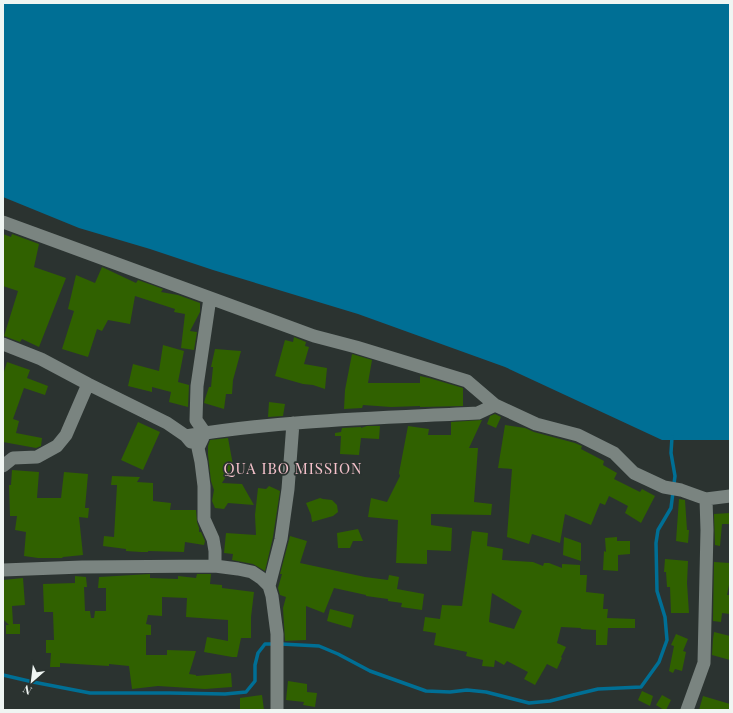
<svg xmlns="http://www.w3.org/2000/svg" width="733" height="713" font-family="'Playfair Display',serif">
	<rect width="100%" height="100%" fill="#2b3330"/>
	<!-- water -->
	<path fill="#006f95" d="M3,3H730V440H662L505,367L358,314L213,270L150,249L79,228L3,197Z"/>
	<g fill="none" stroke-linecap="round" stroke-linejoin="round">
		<!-- stream -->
		<path stroke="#006f95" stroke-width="3.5" d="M281,644L319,646L338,654L370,671L426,691L450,692L467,690L486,692L529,703L550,701L573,695L598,689L641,687L659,662L667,640L665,617L657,591L656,543L658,530L671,508L675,476L671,453L672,437
			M3,675L33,682L90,693H170L225,694L246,692L255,681V665L258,653L265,644H274"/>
	</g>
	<!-- building -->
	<path fill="#306100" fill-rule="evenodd" d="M3,234L11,237L12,234L39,244L34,267L66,278L39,347L22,339L20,342L4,336L18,291L3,286Z
		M102,267L136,283L138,280L163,289L161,292L178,295L200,303V312L190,331L197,332L194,350L181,348L185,314L174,312L175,309L135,296L130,324L108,320L102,331L97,329L88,357L62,349L74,311L68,309L76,275L95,283Z
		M294,337L306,342L305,346L309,347L304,364L327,368L325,389L313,385L303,384L275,376L285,340L293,342Z
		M163,345L184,351L178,382L189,385L188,407L169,402L171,392L152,387V392L128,386L133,364L159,371Z
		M215,349L241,351L233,380L232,394H226L224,409L204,403L205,399L209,387H211L213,367H211Z
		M352,354L372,360L368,383H420V376L429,378L463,388V406L420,407V406L391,407L363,405L362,408L344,409L345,390Z
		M7,362L30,370L27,378L48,386L45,395L24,388L13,419L19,421L16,433L42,438L41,446L36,448L3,442V375Z
		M269,402L285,404L283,416L268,417Z
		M495,414L501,417L496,428L487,424L490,416Z
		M482,420L469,448H478L474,502L492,504L491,515L431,514V525L452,528L451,551L427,550V564L396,563L398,520L368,517L371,498L387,502L400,476L399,473L408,426L429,429L428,435H451V422Z
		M138,422L160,432L143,470L121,460Z
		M505,425L525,428L534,432L575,443L582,446L581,449L604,461L603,465L617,473L614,479L640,492L642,489L655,496L641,523L625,513L628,506L609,496L605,505L600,503L591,525L565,514L560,543L532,534L529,544L507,537L512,469L498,468Z
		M367,426H380L379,439L361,438L359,455L340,454L341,436H335V433L341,432L342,428L361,427V428Z
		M228,438L233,465L222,483L242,484L254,505L228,503L224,509L215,508L212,501L214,490L211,481L208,455V446L210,440Z
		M12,470L39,472L37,498H61L64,472L88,474L85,508H89L88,518L79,517L83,555L63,557L62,558H38L24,556L26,532L15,530L17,516H10L9,485H11Z
		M112,476L140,477L137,482L153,483V501L171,503L170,510H196L197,522L199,528V532H201L205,541L204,545L185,542L184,552L148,551V552H141L126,551V549L103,546L104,536L114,537L117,485H111Z
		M269,486L280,491L273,537L265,571L253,564L232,560L233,554L224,553L226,533L256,535L255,515L258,488L266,489Z
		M320,498L323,499L332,500L337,505L338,512L333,516L312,522L311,515L306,503Z
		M679,499L685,500L687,530H689L688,543L676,541Z
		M730,513V524H722L720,546L715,545L714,514Z
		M358,529L363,541H353L350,548H338L337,533Z
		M472,531L488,533L487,546L503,549L502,560L533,562L543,566L544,563H549L562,568V564L580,565V575H587L586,592L604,594L603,609H608L607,618L635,619V628H608L607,645H596V630L581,629V628L561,627L557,643L566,647L561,657L562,658L557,669L547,664L535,685L524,679L528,672L507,661L504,665L495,660L494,667L482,666L483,660L466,656L467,652L434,645L436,633L423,631L425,617L440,619L442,605L462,606ZM492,593L522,611L514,629L489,622Z
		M290,536L307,541L300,563L365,577L388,580L389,575L399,577L397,589L424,594L422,610L401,607L402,603L388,601V599L366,596V595L334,588L324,613L306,606V640L285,641L283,608L286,597L280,595L278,588L282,574H280Z
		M564,537L581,543V561L563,555Z
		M617,537V541H630V554L618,555V571L603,570L604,551L606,552L605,538Z
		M665,559L688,561L687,583L689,613H671L670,587H667L666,572H664Z
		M714,562L730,563V580L727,595H730V614L722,613L721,622L713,621Z
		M150,574V578L178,579V576L196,578L197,574H211L210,584L222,585V588L254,592L251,617V638H241L237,657H232L204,652L207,637L228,641V620L186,617L187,598L162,597V616L148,615L146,624L151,625V635H146V655H167V650L196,651L189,674L196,675V676L231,673L232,687L205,689L158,686L132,689L129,666L109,664V666L60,663V667H50L51,653H46V640H54L53,612H44L43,584L75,583V576L86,577L87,587H84L85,611H90L91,618H94L95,611H106V588H98L99,577Z
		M23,578L25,605L12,606L13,624H20V634H6V625H9L3,619V580Z
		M330,609L354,615L351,628L327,621Z
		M714,632L730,636V660L712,655L713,639Z
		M676,634L688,639L683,651L686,652L682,671L675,669L673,673L669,671L674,646L671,645Z
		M288,681L307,684V692L317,693L315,707L303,705L304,702L286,700Z
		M642,691L653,696L650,706L638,700Z
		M262,695L264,710H240V698Z
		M662,695L671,700L666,710H664L656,705Z
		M703,696L730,704V710H699Z"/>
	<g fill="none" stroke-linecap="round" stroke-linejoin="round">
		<!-- minor -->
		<path stroke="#7a8480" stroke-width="13" d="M3,222L314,336L356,347L467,381L495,405L536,424L578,435L614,453L634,473L664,487L681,490L706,499
			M210,298L197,386L196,420L205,433L198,448L201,462L204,486V519L213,539L215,551V566
			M3,344L41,359L88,384L167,423L186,436L191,442
			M186,436C282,420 381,418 478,413L495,405
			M3,466L13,458L37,457L57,446L66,435L88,384
			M3,570L82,567L215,566L238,569L252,572L261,578L269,586L272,596L277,634V710
			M269,586L281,539L288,489L293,423
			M687,710L704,663L707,530L706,499L730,496"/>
	</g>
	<g text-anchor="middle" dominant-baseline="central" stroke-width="3.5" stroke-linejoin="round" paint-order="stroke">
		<!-- quarter labels -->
		<g font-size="15" letter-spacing="1" fill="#f6c3cc" stroke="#2b3330">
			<text x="293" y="468">QUA IBO MISSION</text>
		</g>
	</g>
	<!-- border -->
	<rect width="733" height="713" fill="none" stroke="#eff5f2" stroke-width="8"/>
	<!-- north arrow -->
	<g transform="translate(32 681) rotate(208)" stroke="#2b3330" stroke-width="3" paint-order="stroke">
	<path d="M0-3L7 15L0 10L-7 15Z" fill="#eff5f2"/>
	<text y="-6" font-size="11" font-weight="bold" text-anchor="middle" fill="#eff5f2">N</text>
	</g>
</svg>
